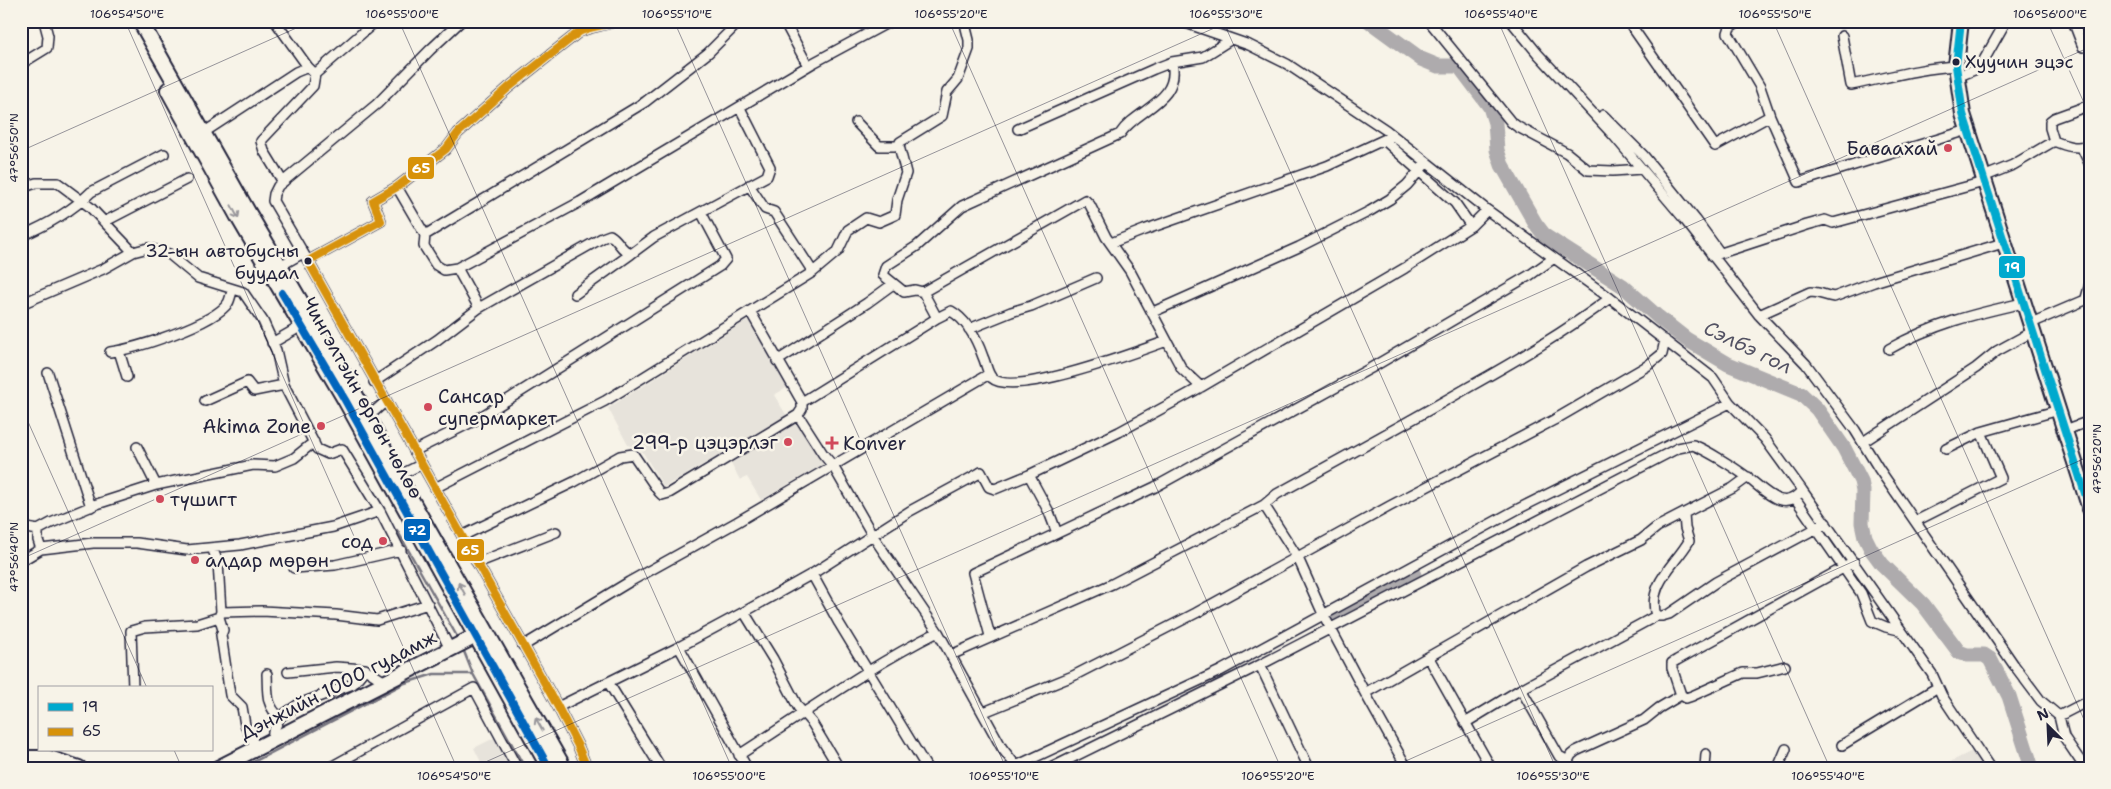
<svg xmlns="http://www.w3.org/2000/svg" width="2111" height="789" font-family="'Shantell Sans',sans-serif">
	<rect width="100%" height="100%" fill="#f7f3e8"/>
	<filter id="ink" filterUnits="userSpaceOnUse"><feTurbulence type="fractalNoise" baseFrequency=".02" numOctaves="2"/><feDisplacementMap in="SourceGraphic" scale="10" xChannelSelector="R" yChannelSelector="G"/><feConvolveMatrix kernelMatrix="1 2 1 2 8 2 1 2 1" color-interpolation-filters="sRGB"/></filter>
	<g filter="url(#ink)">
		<!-- built -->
		<path fill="#e7e3db" d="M748,320L788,387L774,395L787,416L664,487L642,451L628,445L608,408Z
			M797,421L825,463L761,500L747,477L740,480L731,463Z
			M494,738L509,768H484L474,748Z
			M1982,746L1998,768H1938Z"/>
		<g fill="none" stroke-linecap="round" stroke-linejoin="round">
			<!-- stream -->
			<path stroke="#76747f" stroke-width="2.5" d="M397,530L459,640
				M463,649L473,674L525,768
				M242,768L405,683L434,674H473"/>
			<!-- river -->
			<path stroke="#aeabad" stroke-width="15" d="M1369,21L1421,59L1438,66H1459L1490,107L1495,123L1497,150L1502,165L1535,223L1545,236L1623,286L1658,317L1686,339L1728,364L1801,394L1817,409L1844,448L1861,481L1863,491L1862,523L1865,537L1871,549L1882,564L1923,604L1959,652L1967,655H1984L1990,659L2009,696L2032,768
				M1333,617L1414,575"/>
			<defs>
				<path id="street" d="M275,21L308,67
					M784,21L808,66
					M1180,21L1249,45L1287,64L1386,130L1487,210
					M1429,21L1511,122L1518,127L1567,153L1588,170L1613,171L1642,169
					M1511,21L1538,54L1614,136L1685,220L1759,315L1806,364L1855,430L1879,469L2014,665L2041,701L2059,716L2064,737L2085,768
					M1628,21L1715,146L1770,116
					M1739,21L1730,27L1728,33L1760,87L1770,116L1799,182L1968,130
					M2073,21L2083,47
					M144,29L154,21
					M1842,36L1851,85C1886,78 1920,68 1956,66
					M21,64L47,48L48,36L44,21
					M1957,77L1974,70L1984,60L2006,21
					M1603,115L1644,156L1696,220L1720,253
					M856,122L879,146H899
					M1018,129L1154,69L1172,62L1203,57L1230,40
					M203,133L296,72L308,67L315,74L376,21
					M1384,140L1455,203L1471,226
					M2054,141L2050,128V121L2054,118L2090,105
					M2082,148L2090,165
					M1983,177L2013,165L2054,141C2066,146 2078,150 2090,144
					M283,182L264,151L261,141L313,86L315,74
					M397,187L425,235L424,246L436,265L444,270L457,268L580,202L813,63L891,21
					M21,188L36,183H58L90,207L133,252
					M104,222L187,179
					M425,235L645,102L708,53L740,21
					M21,236C47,225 71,212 91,192L164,154
					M1111,243L1144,230L1327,166L1392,136
					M1712,256L1807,225L1825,220L1833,223L1984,182
					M308,261L273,201L274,194L278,186L377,104L430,50L461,21
					M280,266L303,253
					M457,268L479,308
					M813,272L838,251L848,230L866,218L879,222L895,215L897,200L906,173L899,146L900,142L942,116L947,92L958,79L969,49V40L966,28L968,21
					M575,294L631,254
					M2086,298L2090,284
					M21,304L103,269L133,252L148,248L169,254L198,278L243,292L263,321L276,350L284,385L317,449L328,454L342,449L380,511L450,649
					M1153,312L1299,247L1370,211L1390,199L1407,185L1426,163
					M1759,315L1810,292C1820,292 1825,296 1834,297L1874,282L2003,243
					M937,318L951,311C967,320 977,340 983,357C986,363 987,373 992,378C1014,398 1139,351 1167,341L1182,369L1201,387
					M2029,324L2090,298
					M969,329L1011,312L1031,306L1096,278
					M1167,341L1130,271L1106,237L1090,205L1085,200L923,292L915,290L904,292L883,275L886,266L917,246L962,206L1120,134C1137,108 1181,102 1172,62
					M272,343L305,324
					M1889,349C1933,324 1974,314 2023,303
					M119,351L127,377
					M110,352C135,349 214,324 228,303C230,300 231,293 233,289
					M777,361L867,303L893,284
					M48,373L91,507
					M374,382L437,340L479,308L602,238L610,235C620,241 619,249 631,254L654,237L767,176L770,167L740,108
					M205,401L247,382L254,391L284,385
					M802,402L937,318L923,292
					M798,415L823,454L833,466L873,536L938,632L1002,748L1016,766L1220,671L1516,510L1730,403
					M367,418L386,401
					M2065,430L2090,421
					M1863,442L1976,368L1997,351L2032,332
					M137,447L156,485
					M1946,449L1981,432L2059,410
					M414,451L474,421L720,266L726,259L701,212
					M1029,475L1049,512L1057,533
					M398,476L422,464
					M435,488L605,401L813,272L774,212L765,209L749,185
					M1795,498L1861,593L1872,621L1886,627L1899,630
					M1264,505L1298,558L1323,614L1365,693L1407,768
					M1916,521L2001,478L1981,432
					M21,527L38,530L51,523L97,504L156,485L253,465L275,466L294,458L314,442
					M38,530V540L41,549
					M462,536L574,482L620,456L633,454L659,492L662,495L669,493L798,415L802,409V402L750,311
					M212,548L218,562L221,612L219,617L223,630L221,635L230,695L242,707L245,725L256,748
					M21,561L41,549L93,543H137L187,550L240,545L333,527L380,511
					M477,563L556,532
					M294,568L335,565L401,550
					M812,574L839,623L927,768
					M221,612L262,611L336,615L377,620L428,604
					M744,612L773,659L798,707L812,723L839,768
					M1656,616C1647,584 1675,565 1689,541L1685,528L1684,513
					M990,636L973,573L1155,487L1371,368L1530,275L1554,258
					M523,646L629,582L737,522L989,374
					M679,647L747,768
					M951,655L1112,584L1264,505L1277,494C1341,459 1405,424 1469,387C1517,360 1565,332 1610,298
					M1429,658L1491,768
					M1260,665L1309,768
					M288,672L336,667L365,669L385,682
					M267,674C268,690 265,706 280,717
					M608,682L661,768
					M133,688L131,631L145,627L197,624L219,617
					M1521,689L1559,756L1568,761L1571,768
					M1365,693L1586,567L1641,540L1657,527L1733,488L1748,477
					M1681,695L1686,698L1692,696L1743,673H1757L1785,666
					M558,707L679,647L744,612L812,574L910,511L978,474L981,472L989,487L995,489L1029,475L1119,432L1201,387L1405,268L1471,226L1487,210L1610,298L1713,378L1730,403L1765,439L1802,490
					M984,712L1073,676L1196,613L1390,506L1554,420L1647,366L1662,354L1665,340
					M2059,716L2090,700
					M1465,723L1521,689L1656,616H1662L1669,614L1716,582L1826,523
					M272,740L273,732L280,717L299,704L353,684L365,669
					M1842,745L1938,687
					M739,755C805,713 868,667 938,632
					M1568,761L1571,755L1576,751L1644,720L1659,708L1681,695L1672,668V663L1677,660L1854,562
					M329,768L474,688L517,768
					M587,768L578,746L558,707L308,261L381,221L373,201L397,187L446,149L458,133L508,88L579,32C593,25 603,27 615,21
					M1051,768L1260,665L1678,448L1693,445C1707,450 1735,468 1747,477C1763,489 1784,515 1802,490L1932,674L1942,696L1990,768
					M1705,768L1706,754
					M1778,768L1786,749"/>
				<path id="secondary" d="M140,21L248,212L355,394L412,501L564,768
					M1961,21L1956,66L1963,114L2090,509
					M168,90L238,217L345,400L549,768
					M21,758H49L79,768
					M218,768L476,636"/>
			</defs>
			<!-- street casing -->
			<use href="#street" stroke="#22223b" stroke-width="12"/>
			<!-- secondary casing -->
			<use href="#secondary" stroke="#22223b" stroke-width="18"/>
			<!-- street -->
			<use href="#street" stroke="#f7f3e8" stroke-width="9"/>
			<!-- secondary -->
			<use href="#secondary" stroke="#f7f3e8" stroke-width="14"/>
			<defs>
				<path id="bus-1" d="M1961,21L1956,66L1963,114L2090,509"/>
				<path id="bus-2" d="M587,768L578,746L558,707L308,261L381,221L373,201L397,187L446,149L458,133L508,88L579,32C593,25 603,27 615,21"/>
				<path id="bus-3" d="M282,293L345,400L549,768"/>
			</defs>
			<!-- bus-1 casing -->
			<use href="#bus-1" stroke="#f7f3e8" stroke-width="11"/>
			<!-- bus-2 casing -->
			<use href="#bus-2" stroke="#f7f3e8" stroke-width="11"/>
			<!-- bus-3 casing -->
			<use href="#bus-3" stroke="#f7f3e8" stroke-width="11"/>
			<!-- bus-1 -->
			<use href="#bus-1" stroke="#00a9ce" stroke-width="8"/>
			<!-- bus-2 -->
			<use href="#bus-2" stroke="#d79209" stroke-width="8"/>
			<!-- bus-3 -->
			<use href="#bus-3" stroke="#0065bd" stroke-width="8"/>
		</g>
		<!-- one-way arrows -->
		<defs><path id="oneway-shaft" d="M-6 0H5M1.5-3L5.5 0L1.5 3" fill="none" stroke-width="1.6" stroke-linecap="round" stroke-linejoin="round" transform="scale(1.25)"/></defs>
		<g stroke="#97959a">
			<use href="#oneway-shaft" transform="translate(235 212) rotate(62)"/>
			<use href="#oneway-shaft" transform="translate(462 589) rotate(-119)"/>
			<use href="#oneway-shaft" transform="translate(539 724) rotate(-120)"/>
		</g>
	</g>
	<!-- ticks -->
	<path fill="none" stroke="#22223b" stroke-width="1" stroke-opacity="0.45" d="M125,21L457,768M399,21L732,768M674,21L1006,768M949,21L1281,768M1223,21L1556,768M1498,21L1830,768M1773,21L2090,733M2047,21L2090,116M21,151L312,21M21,406L147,688M21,559L1230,21M174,750L182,768M472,768L2090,47M1390,768L2090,456"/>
	<!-- markers -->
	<g fill="#22223b" stroke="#f7f3e8" stroke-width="2">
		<circle cx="1956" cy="62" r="4.5"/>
		<circle cx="308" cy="261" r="4.5"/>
	</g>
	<g fill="#d1495b" stroke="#f7f3e8" stroke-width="2">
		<circle cx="1948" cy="148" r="5"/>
		<circle cx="428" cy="407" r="5"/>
		<circle cx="321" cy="426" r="5"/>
		<circle cx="788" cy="442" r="5"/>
		<path d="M829.5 435.5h5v5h5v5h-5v5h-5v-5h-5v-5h5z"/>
		<circle cx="160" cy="499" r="5"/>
		<circle cx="383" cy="541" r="5"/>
		<circle cx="195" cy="560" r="5"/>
	</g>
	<g text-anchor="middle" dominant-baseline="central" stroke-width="5" stroke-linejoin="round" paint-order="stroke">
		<!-- bus labels -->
		<g font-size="18" fill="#22223b" stroke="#f7f3e8" text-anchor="start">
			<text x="1965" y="62">Хуучин эцэс</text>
			<text x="299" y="251" text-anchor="end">32-ын автобусны<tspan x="299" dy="22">буудал</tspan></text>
		</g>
		<!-- poi labels -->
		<g font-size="19" fill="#22223b" stroke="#f7f3e8" text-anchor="end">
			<text x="1938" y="148">Баваахай</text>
			<text x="438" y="396" text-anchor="start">Сансар<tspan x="438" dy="22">супермаркет</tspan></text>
			<text x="311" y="426">Akima Zone</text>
			<text x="778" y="442">299-р цэцэрлэг</text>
			<text x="843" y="443" text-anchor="start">Konver</text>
			<text x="170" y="499" text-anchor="start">түшигт</text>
			<text x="373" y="541">сод</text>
			<text x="205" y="560" text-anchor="start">алдар мөрөн</text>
		</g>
		<!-- street labels -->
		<g font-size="19" fill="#22223b" stroke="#f7f3e8">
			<text transform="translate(363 398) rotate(61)">Чингэлтэйн өргөн чөлөө</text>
			<text transform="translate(338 685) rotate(-27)">Дэнжийн 1000 гудамж</text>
		</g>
		<!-- water labels -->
		<g font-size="20" font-style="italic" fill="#535263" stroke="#f7f3e8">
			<text transform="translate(1748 347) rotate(26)">Сэлбэ гол</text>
		</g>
	</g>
	<g stroke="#f7f3e8" stroke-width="2">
		<rect x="407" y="156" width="28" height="24" rx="5" fill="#d79209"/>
		<rect x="1998" y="255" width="28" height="24" rx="5" fill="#00a9ce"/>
		<rect x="403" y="518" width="28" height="24" rx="5" fill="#0065bd"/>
		<rect x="456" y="538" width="29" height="24" rx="5" fill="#d79209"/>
	</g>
	<g font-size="14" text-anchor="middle" font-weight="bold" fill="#fff">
		<text x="421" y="173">65</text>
		<text x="2012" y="272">19</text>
		<text x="417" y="535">72</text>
		<text x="470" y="555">65</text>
	</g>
	<!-- margin -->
	<rect width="2111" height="789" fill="none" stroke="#f7f3e8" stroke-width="55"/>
	<!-- legend -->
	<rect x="38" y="686" width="175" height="65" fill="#f7f3e8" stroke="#a29fa3"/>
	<rect x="48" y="703" width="25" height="8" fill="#00a9ce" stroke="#a29fa3"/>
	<text x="82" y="712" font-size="15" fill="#22223b">19</text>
	<rect x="48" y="728" width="25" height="8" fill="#d79209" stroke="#a29fa3"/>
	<text x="82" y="736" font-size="15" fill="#22223b">65</text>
	<!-- north arrow -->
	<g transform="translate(2048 726) rotate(336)" stroke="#f7f3e8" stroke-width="4" paint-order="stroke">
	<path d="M0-4L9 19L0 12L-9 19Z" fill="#22223b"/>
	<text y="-8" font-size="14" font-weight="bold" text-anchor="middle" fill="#22223b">N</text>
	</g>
	<rect x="28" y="28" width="2056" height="734" fill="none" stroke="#22223b" stroke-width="2"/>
	<g font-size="12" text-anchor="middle" fill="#22223b">
		<text x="127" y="18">106°54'50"E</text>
		<text x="402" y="18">106°55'00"E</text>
		<text x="677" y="18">106°55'10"E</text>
		<text x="951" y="18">106°55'20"E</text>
		<text x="1226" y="18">106°55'30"E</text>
		<text x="1501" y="18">106°55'40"E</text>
		<text x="1775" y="18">106°55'50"E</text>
		<text x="2050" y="18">106°56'00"E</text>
		<text transform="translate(14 148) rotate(-90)" y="4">47°56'50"N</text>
		<text transform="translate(2097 459) rotate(-90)" y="4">47°56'20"N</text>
		<text transform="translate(14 557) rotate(-90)" y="4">47°56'40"N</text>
		<text x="454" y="780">106°54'50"E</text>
		<text x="729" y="780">106°55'00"E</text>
		<text x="1004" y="780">106°55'10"E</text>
		<text x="1278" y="780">106°55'20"E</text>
		<text x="1553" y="780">106°55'30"E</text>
		<text x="1828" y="780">106°55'40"E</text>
	</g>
</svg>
